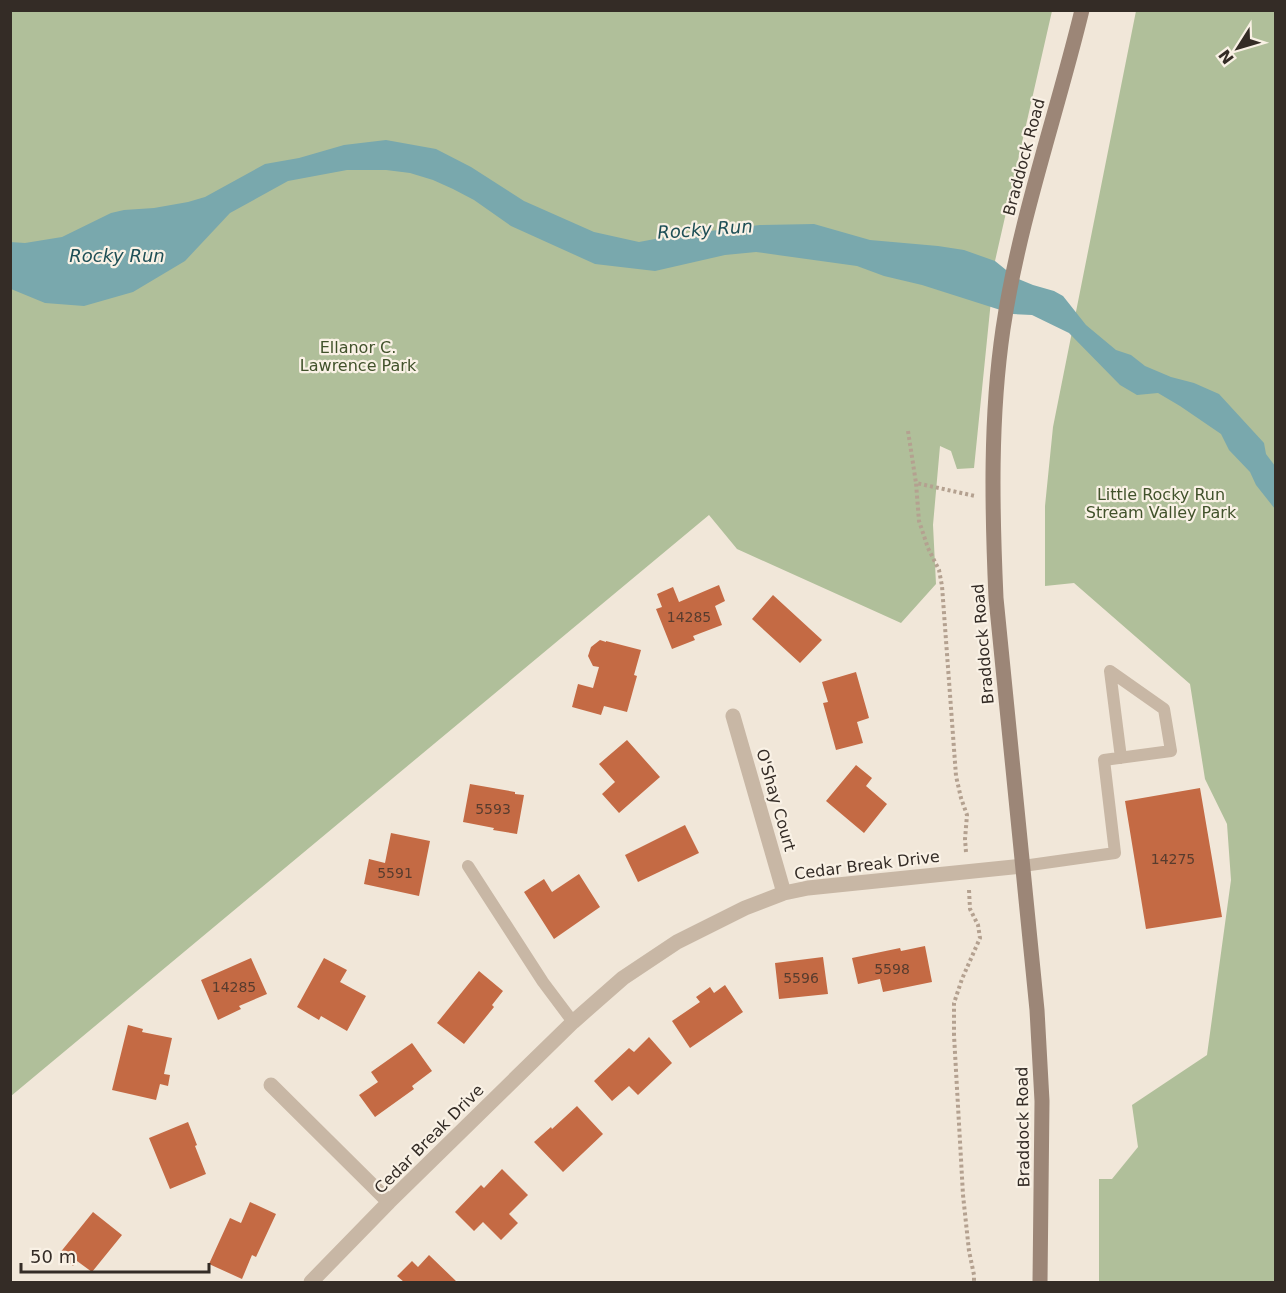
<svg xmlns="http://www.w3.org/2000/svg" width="1286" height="1293" font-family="'DejaVu Sans',sans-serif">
	<rect width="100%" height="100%" fill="#f1e7d9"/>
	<!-- green -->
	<path fill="#b0bf9a" d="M10,11H1052L995,261L974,468L957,469L951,451L940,446L933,525L936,584L901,623L737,549L709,515L11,1096Z
		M1136,11H1275V1282H1099V1179H1112L1138,1147L1132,1105L1207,1055L1231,880L1227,824L1205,779L1190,684L1074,583L1045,586V506L1053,427Z"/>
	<!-- water -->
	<path fill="#79a8ad" d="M386,140L436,149L471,167L524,201L594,232L639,242L676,235L760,225L814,224L870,240L938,246L964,250L995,261L1016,278L1033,285L1054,291L1063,296L1086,325L1116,350L1131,355L1145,366L1171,377L1194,383L1219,394L1264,443L1266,454L1275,466V509L1256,485L1250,472L1229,450L1221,434L1180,406L1158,393L1137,395L1120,385L1069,333L1032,315L1013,314L922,285L884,276L857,266L756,252L725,255L655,271L595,264L511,226L474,200L453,189L433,180L410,173L386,170H347L288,181L230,213L185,261L133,292L84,306L45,303L11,289L10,242L25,243L62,237L111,213L124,210L154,208L188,202L205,197L265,164L299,158L344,145Z"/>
	<!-- building -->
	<path fill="#c46a44" d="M719,585L725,601L715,606L722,625L693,636L695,640L672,649L656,609L662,607L657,594L673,587L679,602Z
		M773,595L822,640L800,663L752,619Z
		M600,640L606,642V641L641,650L634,675L637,676L627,712L604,706L601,715L572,707L578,684L593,688L599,667L593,666L588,656L591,647Z
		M856,672L869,718L857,722L863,743L836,750L823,703L828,702L822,682Z
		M627,740L660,777L619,813L602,794L615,782L599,764Z
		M856,765L872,778L866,786L887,804L864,833L826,801Z
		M470,784L515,792V794L524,795L517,834L493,830L494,828L463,822Z
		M1200,788L1222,917L1146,929L1125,801Z
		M685,825L699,853L638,882L625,855Z
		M391,833L430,841L419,896L364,884L369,859L385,863Z
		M579,874L600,907L554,939L524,892L544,879L552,892Z
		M925,946L932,982L883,992L880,979L858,984L852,958L900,948L901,951Z
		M823,957L828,994L779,999L775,963Z
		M251,958L267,994L239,1006L241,1009L218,1020L201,980Z
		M324,958L347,970L340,982L366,996L347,1031L321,1016L319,1020L297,1007Z
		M479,971L503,991L492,1005L494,1007L464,1044L437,1023Z
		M725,985L743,1012L690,1048L672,1021L700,1002L696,997L710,987L714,993Z
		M128,1025L143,1029L142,1032L172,1038L164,1074L170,1075L168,1086L160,1084L156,1100L112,1090Z
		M649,1037L672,1063L638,1095L629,1086L612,1101L594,1081L629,1048L634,1052Z
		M412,1043L432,1071L412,1086L414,1089L375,1117L359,1095L378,1082L371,1072Z
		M577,1106L603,1134L563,1172L534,1142L551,1127L552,1129Z
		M188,1122L197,1145L195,1146L206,1174L170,1189L149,1138Z
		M502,1169L528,1195L509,1214L518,1223L501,1240L483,1222L474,1231L455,1212L481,1185L484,1188Z
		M250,1202L276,1214L256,1257L252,1255L242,1279L209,1264L230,1218L241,1223Z
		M93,1212L122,1235L92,1272L77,1261L73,1266L59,1254Z
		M429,1255L457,1282H404L397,1276L412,1261L418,1267Z"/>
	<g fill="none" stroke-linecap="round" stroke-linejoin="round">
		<!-- path -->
		<path stroke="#b4a190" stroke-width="4" stroke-dasharray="3 3" stroke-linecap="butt" d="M908,431L916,483
			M966,852L965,839L967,815L961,798L956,776L942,586L939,570L928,548L919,521L916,483L975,496
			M969,890L970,909L978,925L980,938L962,979L954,1003V1035L963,1195L969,1251L974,1275V1282"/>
		<!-- lane -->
		<path stroke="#c8b7a5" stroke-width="12" d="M468,866L543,982L573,1022
			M1023,866L1115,853L1104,760L1171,751L1164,709L1110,671L1121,758"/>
		<!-- street -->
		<path stroke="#c8b7a5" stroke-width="15" d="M733,716L784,893
			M271,1085L389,1202
			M311,1282L389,1202L573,1022L623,978L677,942L745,908L784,893L808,888L1023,866"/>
		<!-- secondary -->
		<path stroke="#9c8677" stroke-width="15" d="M1040,1282L1042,1101L1037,1010L996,598C992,509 990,418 1003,329C1019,221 1056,117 1082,10"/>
	</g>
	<g text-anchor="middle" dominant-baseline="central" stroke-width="4.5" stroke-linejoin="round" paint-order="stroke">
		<!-- number labels -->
		<g font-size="14" fill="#583c2e">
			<text x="689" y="617">14285</text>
			<text x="493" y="809">5593</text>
			<text x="1173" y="859">14275</text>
			<text x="395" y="873">5591</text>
			<text x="892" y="969">5598</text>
			<text x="801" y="978">5596</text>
			<text x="234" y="987">14285</text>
		</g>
		<!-- street labels -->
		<g font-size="16" fill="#342c26" stroke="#f9f1e5">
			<text transform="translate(1024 157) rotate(-75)">Braddock Road</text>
			<text transform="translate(983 644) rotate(-95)">Braddock Road</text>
			<text transform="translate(776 800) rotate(74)">O'Shay Court</text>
			<text transform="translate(867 865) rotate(-7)">Cedar Break Drive</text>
			<text transform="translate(1023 1127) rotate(-91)">Braddock Road</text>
			<text transform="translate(429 1139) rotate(-45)">Cedar Break Drive</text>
		</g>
		<!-- park labels -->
		<g font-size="16" fill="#41522b" stroke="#f9f1e5">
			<text x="358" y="347">Ellanor C.<tspan x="358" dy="18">Lawrence Park</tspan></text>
			<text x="1161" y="494">Little Rocky Run<tspan x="1161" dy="18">Stream Valley Park</tspan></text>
		</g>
		<!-- water labels -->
		<g font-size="18" font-style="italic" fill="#1d4e55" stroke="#f9f1e5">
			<text transform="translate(705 229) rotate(-4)">Rocky Run</text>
			<text x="117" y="255">Rocky Run</text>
		</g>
	</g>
	<!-- border -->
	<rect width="1286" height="1293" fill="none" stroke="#342c26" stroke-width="24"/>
	<!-- north arrow -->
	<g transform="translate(1238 48) rotate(233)" stroke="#f9f1e5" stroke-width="4.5" paint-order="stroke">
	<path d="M0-4.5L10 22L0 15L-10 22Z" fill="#342c26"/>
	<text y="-9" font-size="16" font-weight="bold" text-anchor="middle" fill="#342c26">N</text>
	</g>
	<!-- scale -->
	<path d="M21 1263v9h188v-9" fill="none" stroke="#342c26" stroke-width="3"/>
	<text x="30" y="1263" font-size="18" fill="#342c26" stroke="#f9f1e5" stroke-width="4.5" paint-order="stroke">50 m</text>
</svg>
